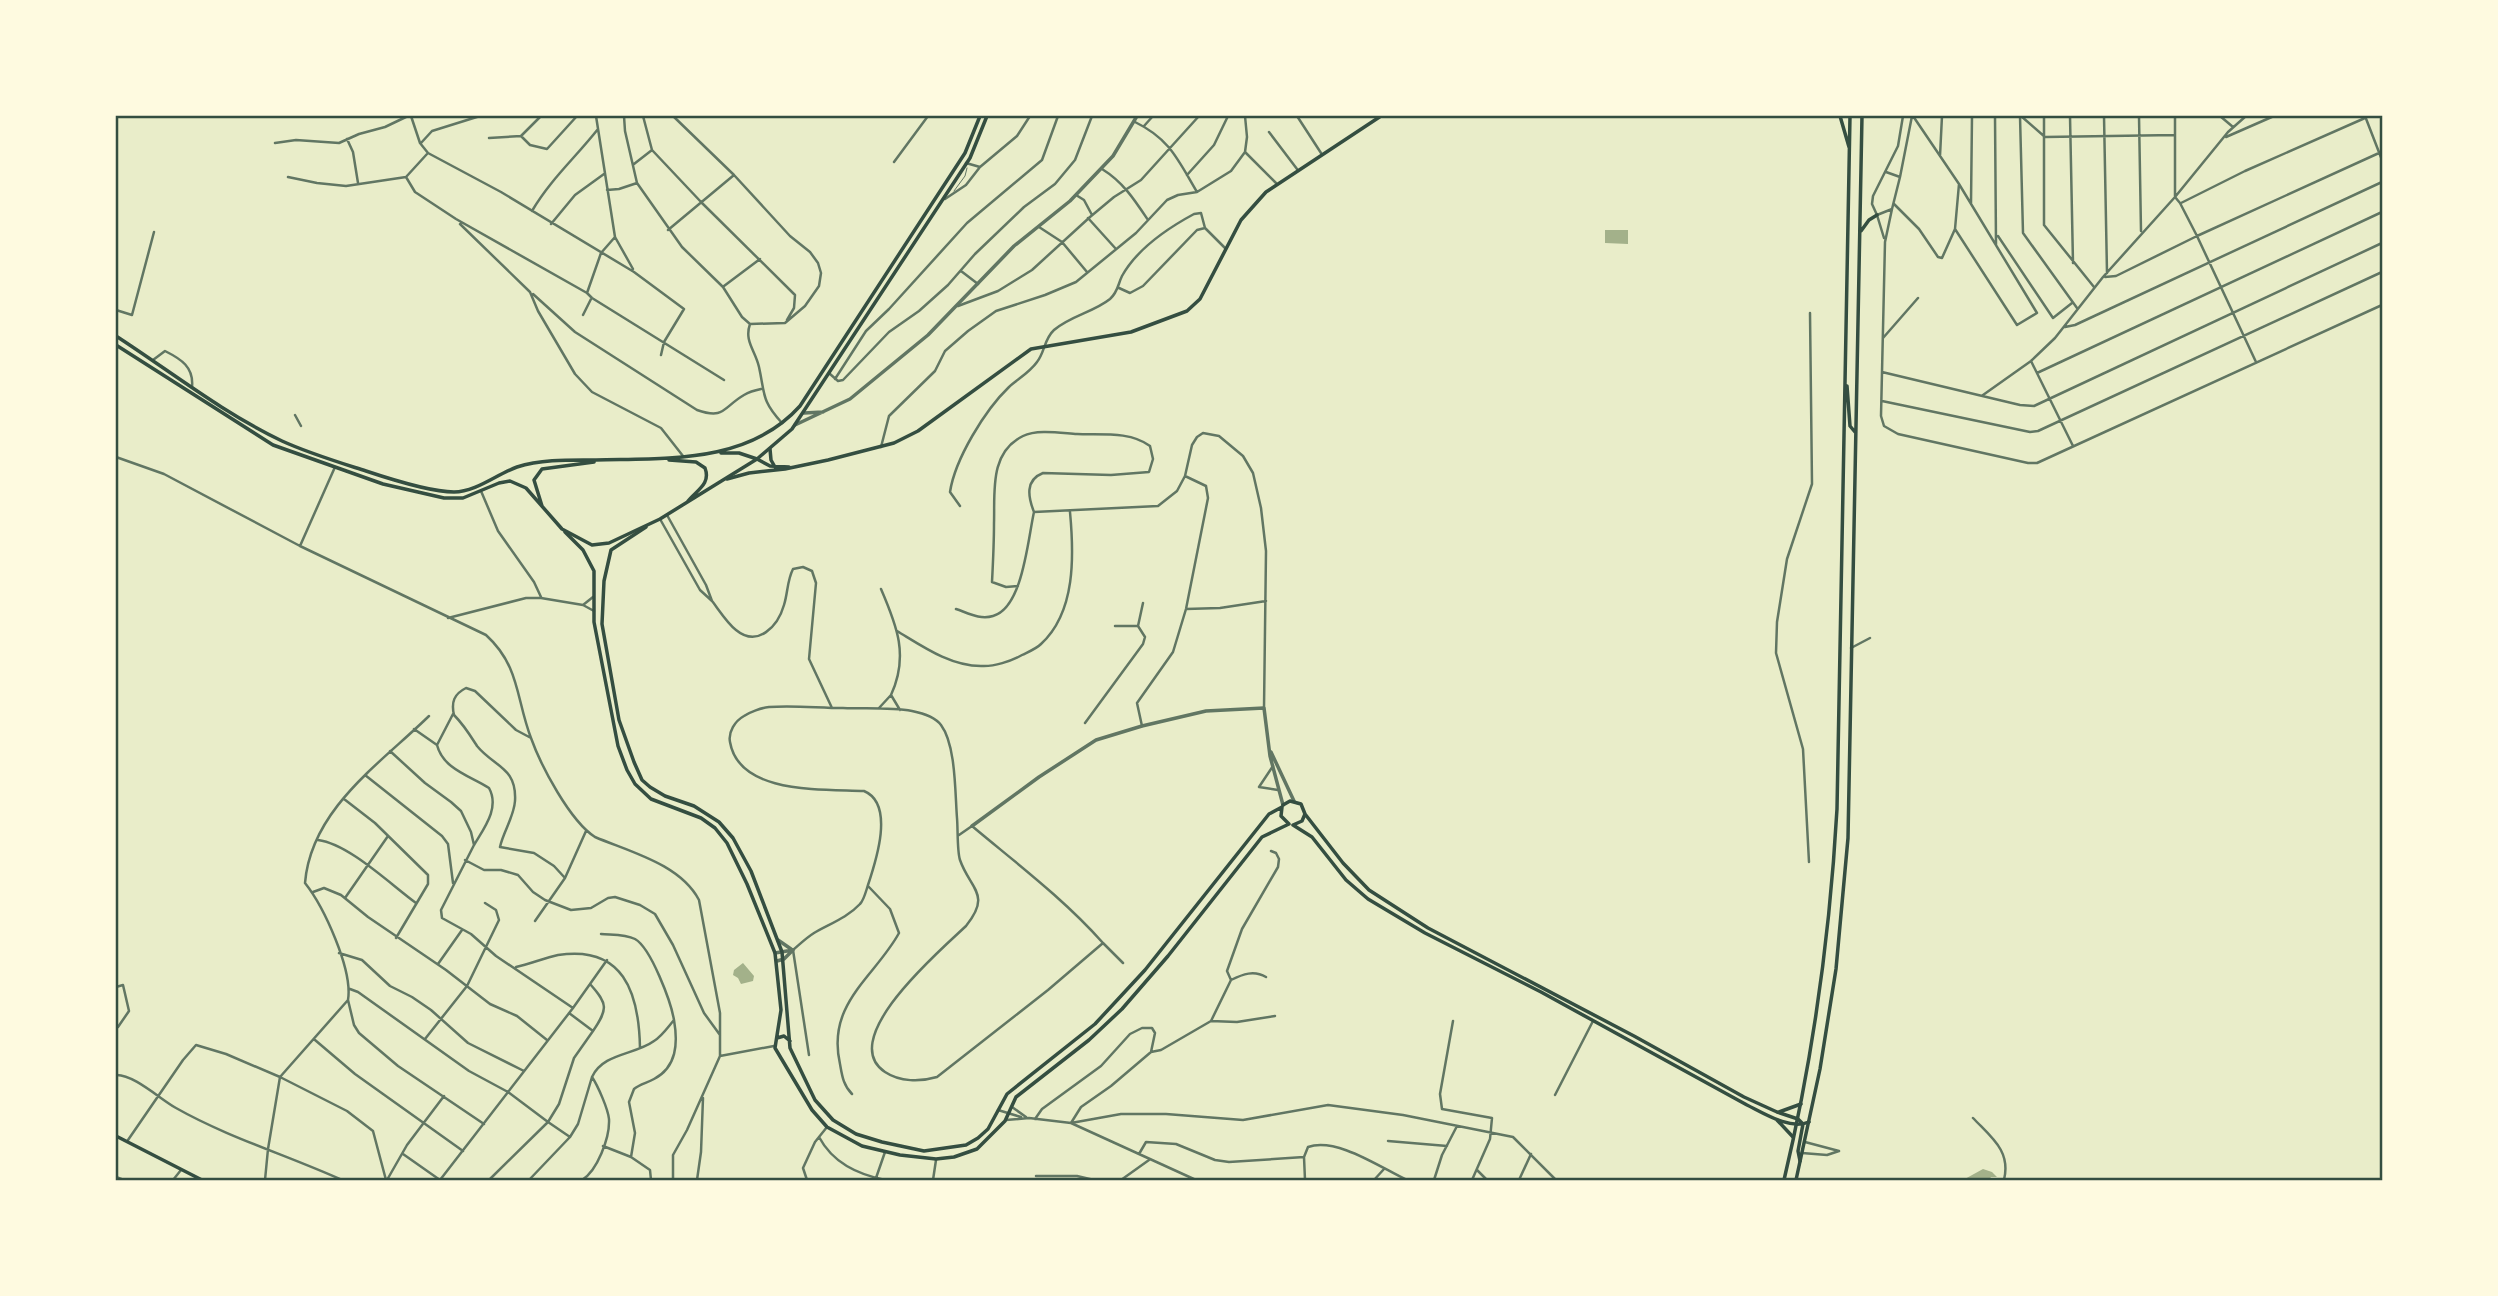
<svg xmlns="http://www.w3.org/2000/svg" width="2498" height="1296" font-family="'DM Sans',sans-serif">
	<rect width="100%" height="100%" fill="#e9edc9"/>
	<!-- water -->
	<path fill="#a3b18a" d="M1605,230H1628V244L1605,243Z
		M743,963L754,976L753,981L741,984L738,978L733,975L734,970Z
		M1983,1169L1992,1172L1997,1177H1991L1989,1180H1963Z"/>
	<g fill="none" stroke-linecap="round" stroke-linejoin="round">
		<!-- service -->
		<path stroke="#617663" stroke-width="1" d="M954,191L965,176L967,168"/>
		<!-- minor -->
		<path stroke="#617663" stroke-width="2.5" d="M411,116L420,143L428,153L501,192L634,272L684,309L664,342L661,355
			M596,116L615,237L633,269
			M624,116L625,131L637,183L682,247L723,287L742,317L750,324
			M643,116L652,150L702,203L795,295L794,308L787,320
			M673,116L734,175L790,236L810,252L818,263L821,273L819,286L805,306L785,323
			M1297,116L1321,153
			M1913,116L1959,184L2037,313L2017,325L1955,229
			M1995,116L1996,245
			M2020,116L2023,233L2077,308
			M2021,116L2045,137L2175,135
			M2044,116V225L2094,287
			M2070,116L2073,263
			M2104,116L2107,273
			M2139,116L2141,231
			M2175,116V197L2180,203L2197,236L2256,362
			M2220,116L2233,127
			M2365,116L2382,160
			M1135,122C1170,139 1178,160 1197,192
			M1144,126L1153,116
			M1269,132L1297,169
			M521,136L530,145L547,149L577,116
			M2226,137L2274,116
			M489,138L521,136L541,116
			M347,139L353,152L358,183
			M275,143L296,140L339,143L359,134L385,127L408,116
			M421,143L432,131L480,116
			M1245,152L1276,183
			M1940,156L1942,116
			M894,162L928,116
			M966,163L980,167
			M634,164L652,150
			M1102,169C1123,182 1134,199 1148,220
			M1886,172L1900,177L1892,209L1877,215L1872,204L1873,196L1898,146L1903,116
			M1187,175L1214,145L1228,116
			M288,177L317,183L346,186L406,177L427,154
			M406,177L415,192L456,219L587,293L592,298L724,380
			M1900,177L1912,116
			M607,190L619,189L637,183
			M1076,195L1084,200L1092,215
			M945,199L966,185L980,167L1017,136L1030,116
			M1971,203L1972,116
			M2181,203L2245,171L2365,118
			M1894,204L1919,229L1938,257L1942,258L1955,229L1959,184
			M1892,209L1885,242L1881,416L1884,426L1898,434L2028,463H2037L2382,305
			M532,211C550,180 576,157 598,129
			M1877,215L1884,238
			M1088,218L1116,249
			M460,224L530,292L538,311L575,374L592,392L661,428L683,456
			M551,224L575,195L604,174
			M1039,227L1062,242L1087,272
			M668,230L734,175
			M1998,236L2053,318L2072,303
			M961,271L978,284
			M2105,277L2116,276L2197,236L2379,153
			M724,286L760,259
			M1119,288L1130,293L1143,286L1197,230L1205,228
			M587,293L601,253L615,237
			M533,294L575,332L697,410C725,420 723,407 744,395C749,392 756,390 761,389
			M958,306L998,291L1032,270L1090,217L1114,197L1141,180L1199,116
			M116,310L132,315L154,232
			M583,315L591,299
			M750,324C744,341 755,350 759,367C765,394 761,400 782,423
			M750,324L785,323
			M2065,327L2075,325L2382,182
			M1883,338L1918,298
			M153,360L165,351C181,359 194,367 192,387
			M2031,361L2073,446
			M1882,372L2020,405L2034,406L2382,243
			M2037,373L2382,212
			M830,374L838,381L843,380L889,332L919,311L948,285L975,254L1024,207L1055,184L1075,160L1092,116
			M835,379L866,331L889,309L967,223L1042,160L1058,116
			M1983,395L2031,361L2055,338L2103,277L2175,197L2228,132L2246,116
			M1882,401L2030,432L2038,431L2382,272
			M295,415L301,426
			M881,447L889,416L935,371L945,351L968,331L996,311L1045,295L1076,282L1136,233L1167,200L1178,195L1197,192L1231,171L1245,152L1247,137L1245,116
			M116,457L164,474L300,546L486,635C520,666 516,699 531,738C541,766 570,821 595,837C630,852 680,864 699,900L720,1013V1056L687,1130L673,1155V1180
			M481,491L498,531L534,582L541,597
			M960,506L950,492C955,459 985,410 1009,387C1018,379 1030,372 1037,362C1045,352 1044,339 1054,330C1070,316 1094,312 1110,299C1118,292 1118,284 1122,276C1137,249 1168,228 1194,214L1201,213L1205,228L1225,248
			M1034,512L1158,506L1177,491L1185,476L1192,445L1197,437L1203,433L1219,436L1243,456L1253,473L1261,508L1266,551L1264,708
			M660,519L700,590L712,601L706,585L667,515
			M300,546L335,467
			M1018,586L1006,587L992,582C993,563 994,543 994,523C995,492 989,453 1023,436C1037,429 1061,433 1077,434C1101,435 1130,431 1150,446L1153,459L1149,472L1111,475L1043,473C1025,480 1028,497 1034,512
			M881,589C897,626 909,656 891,695L900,710
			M593,597L583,605L594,611
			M712,601C719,610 727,623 736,630C758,648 778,626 784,605C788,592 787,581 793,569L803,567L812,571L816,583L809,659L832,708
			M956,609C968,613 980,620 993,616C1023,608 1028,538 1034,512
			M1186,609L1220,608L1266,601
			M448,618L526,598H541L583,605
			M1138,626L1143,603
			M897,631C922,646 950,666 981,666C994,667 1011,661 1022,655C1028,652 1036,649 1041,644C1076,612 1074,555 1070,512
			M1851,648L1870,638
			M879,708L891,695
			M1085,723L1143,644L1145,637L1138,626H1115
			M1142,726L1137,703L1173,652L1186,609L1208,498L1206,486L1185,476
			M414,729L437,745L453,714
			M531,738L516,730L475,691L466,688C454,694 451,702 454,715C464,725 470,735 477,746C494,767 517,767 515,801C514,817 503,832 500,847L534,853L554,866L565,878L535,921
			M437,745C443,769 470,776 489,788C500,808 484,828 474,845
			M390,751L425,783L451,802L461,811L471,832L474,845L441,910L442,918L471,934L496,956L573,1008L440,1180
			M1273,766L1259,787L1278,790
			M365,775L442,836L448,844L453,883
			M344,799L375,823L428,875V884L396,938
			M318,840C349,844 390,884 416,903
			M465,860L484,870H501L518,875L533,892L545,900L571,910L591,908L608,898L615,897L640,905L655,914L673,945L704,1013L720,1035
			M1809,862L1803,749L1776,653L1777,622L1787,559L1812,484L1810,313
			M565,878L586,831
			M313,892L324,888L341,895L368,917L446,970L490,1004L517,1016L547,1040
			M345,898L388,836
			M1103,943L1123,963
			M339,953L362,960L390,986L412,997L431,1010L468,1043L524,1071
			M438,964L462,930
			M516,967C530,964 544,958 558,955C623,945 639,992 640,1048
			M1231,980C1243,974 1254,970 1266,977
			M590,984C608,1004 608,1009 593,1031
			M116,987L123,985L129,1011L118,1027
			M350,989L358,992L469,1071L508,1092L548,1122L489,1180
			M348,1000L354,1025L359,1033L398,1066L484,1124
			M573,1008L607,960
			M1211,1021L1237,1022L1275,1016
			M1453,1021L1440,1094L1442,1109L1492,1118L1490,1139L1472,1180
			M425,1039L467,986L499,920L496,910L485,903
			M315,1040L355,1074L463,1151
			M809,1055L793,950C800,944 806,938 814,933C829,924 847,918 860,904C864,900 866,891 868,885C876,861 895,804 864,791C824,789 739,795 730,742C728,732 735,721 744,716C750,712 761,708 769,707C793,705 819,708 843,708C866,709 890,707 912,711C922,713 935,717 941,725C956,745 955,793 957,818C958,829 957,851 960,860C970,889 992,894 966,926C943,948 835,1039 885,1072C900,1082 920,1082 937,1077L1048,990L1103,943C1064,899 1016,863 972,826L959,835
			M720,1056L774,1046
			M116,1075C133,1074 160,1099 176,1108C227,1137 289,1156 342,1180
			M592,1077C603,1053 635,1055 654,1041C662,1036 668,1027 674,1020C671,1002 651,948 635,939C625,934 612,935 601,934
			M852,1094C843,1085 842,1075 840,1064C826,1003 875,977 899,933L890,909L868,886
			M1555,1095L1593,1021
			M1012,1107L1026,1117
			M998,1110L1021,1117
			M1973,1118C1992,1138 2011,1151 2004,1180
			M1035,1119L1042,1109L1101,1066L1130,1034L1142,1028H1152L1155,1033L1151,1052
			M1006,1120L1029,1118L1071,1123L1196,1180
			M1071,1123L1121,1114H1166L1243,1120L1328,1105L1403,1115L1513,1137L1556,1180
			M1071,1123L1081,1107L1111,1086L1151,1052L1161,1050L1211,1021L1231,980L1227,971L1242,929L1278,867L1279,859L1276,853L1271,851
			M570,1137L578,1124L592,1077C598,1086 608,1109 609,1119C610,1138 597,1171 582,1180
			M819,1137C833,1163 857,1174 885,1180
			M128,1140L183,1060L196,1045L226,1054L280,1077L347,1111L373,1131L386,1180
			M1388,1141L1447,1146
			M603,1146L631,1157
			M1802,1153L1827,1155L1839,1151L1805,1142
			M403,1154L440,1180
			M1139,1154L1146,1142L1176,1144L1215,1160L1229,1162L1304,1157
			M1477,1170L1487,1180
			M1036,1176H1077L1094,1180
			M116,1177L124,1180
			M876,1178L885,1152
			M173,1180L181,1170
			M265,1180L268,1149L280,1077L348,1000C353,970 324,907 305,883C311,809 381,763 429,716
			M387,1180L407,1145L444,1096
			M529,1180L570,1137L548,1122L559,1104L574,1058L593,1031L569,1013
			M651,1180L650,1170L631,1157L635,1133L629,1102L634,1089C640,1084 647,1083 654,1079C677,1067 678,1043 674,1020
			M697,1180L701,1152L703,1098
			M807,1180L803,1168L815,1142L827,1127
			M933,1180L936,1160
			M1121,1180L1149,1160
			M1305,1180L1304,1157L1308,1147C1337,1137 1381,1168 1407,1180
			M1362,1180H1371
			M1374,1180L1384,1169
			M1434,1180L1442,1155L1457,1126
			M1519,1180L1531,1154"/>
		<!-- tertiary -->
		<path stroke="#617663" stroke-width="3.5" d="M804,413L823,412
			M795,425L850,399L928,335L1014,246L1070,201L1113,156L1137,116
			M1271,752L1294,801
			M972,826L1039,777L1096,740L1142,726L1206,711L1264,708L1270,756L1283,805
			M778,940L791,949
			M775,953L793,950L784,959L777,961"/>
		<!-- secondary -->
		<path stroke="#344e41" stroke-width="3.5" d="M770,449L771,460L775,467
			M757,459L770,466L789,467
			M727,479L749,473L785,469L828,460L894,443L918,431L1031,349L1131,332L1187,311L1200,299L1241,220L1266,192L1381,116
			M565,532L583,550L594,571V622L618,746L627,770L635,784L651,799L701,818L715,828L727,843L747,884L775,953L781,1010L775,1048L812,1110L827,1127L862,1146L900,1155L936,1159L954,1157L977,1149L1005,1121L1016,1097L1089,1040L1122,1009L1168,956L1262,837L1289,824L1281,816L1282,807L1269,814L1145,970L1095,1024L1007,1094L988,1129L978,1138L966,1145L924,1151L882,1142L856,1134L833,1120L815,1100L790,1048L782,952L751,871L733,838L719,822L694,806L665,796L650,787L642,780L634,762L619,720L602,624L604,581L611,550L646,527
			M1283,805L1290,801L1301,804L1305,814L1343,863L1369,890L1428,928L1634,1036L1744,1097L1777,1112L1798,1119L1803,1124
			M1293,825L1312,837L1346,880L1368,899L1425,933L1541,992L1747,1105C1765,1114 1790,1130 1809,1122
			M1293,825L1302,821L1305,814
			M777,1038L784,1036L790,1041
			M1779,1112L1801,1104
			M1777,1120L1793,1137
			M116,1136L202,1180
			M1800,1161L1798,1151L1803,1124"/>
		<!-- primary -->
		<path stroke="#344e41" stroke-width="3.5" d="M1840,116L1849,147
			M1861,231L1869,220L1877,215
			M116,336C170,371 223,413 282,441C308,453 338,462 366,471C390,479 430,492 454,492C476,492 497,474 517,467C542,459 570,460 596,460C667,458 748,464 800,406L965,153L980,116
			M116,345L273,445L383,484L444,498H463L499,483L510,481L526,488L562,529L592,545L609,543L660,519L757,459L792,429L970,158L987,116
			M1847,386L1850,426L1855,432
			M721,453H739L757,459
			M669,460L696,462L705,468C711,484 697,490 688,501
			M542,506L534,480L542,469L594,462
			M1784,1180C1813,1058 1830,934 1837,809L1850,116
			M1796,1180L1820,1069L1836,969L1848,838L1862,116"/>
	</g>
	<!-- border -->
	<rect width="2498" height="1296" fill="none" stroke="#fefae0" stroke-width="234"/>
	<rect x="117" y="117" width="2264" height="1062" fill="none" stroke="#344e41" stroke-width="2.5"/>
</svg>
